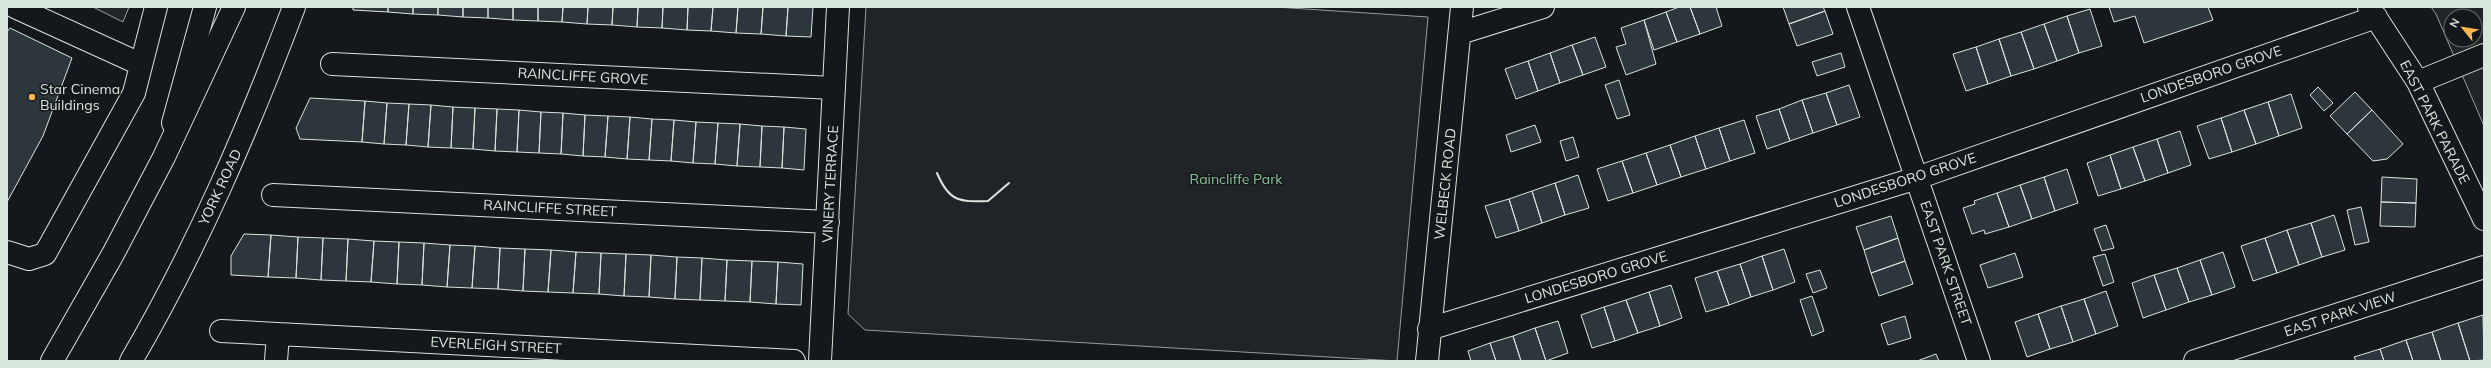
<svg xmlns="http://www.w3.org/2000/svg" width="2491" height="368" font-family="Mulish,sans-serif">
	<rect width="100%" height="100%" fill="#14181c"/>
	<!-- green -->
	<path fill="#202428" stroke="#939e99" fill-rule="evenodd" d="M93,7H129L123,22Z
		M866,7H1275L1428,17L1397,361L865,330L848,314Z
		M2431,7H2484V126L2436,14ZM2451,16H2475V40H2451Z"/>
	<!-- building -->
	<path fill="#2c363c" stroke="#d8e6dc" d="M353,7H388V12L353,10Z
		M388,7H413V14L388,12Z
		M413,7H438V15L413,14Z
		M438,7H463V17L438,15Z
		M463,7H488V18L463,17Z
		M488,7H513V20L488,18Z
		M513,7H538V21L513,20Z
		M538,7H563L562,22L538,21Z
		M563,7H588L587,24L562,22Z
		M588,7H613L612,25L587,24Z
		M613,7H638L637,27L612,25Z
		M638,7H663L662,28L637,27Z
		M663,7H688L687,30L662,28Z
		M688,7H713L711,31L687,30Z
		M713,7H738L736,33L711,31Z
		M738,7H763L761,34L736,33Z
		M763,7H788L786,36L761,34Z
		M788,7H813L811,37L786,36Z
		M1679,7H1690L1700,34L1677,42L1666,12Z
		M1690,7H1716L1722,26L1700,34Z
		M1783,7H1823L1825,11L1789,24Z
		M2109,7H2208L2213,20L2144,43L2135,16L2114,22Z
		M2090,9L2102,46L2079,53L2067,16Z
		M1825,11L1833,34L1797,46L1789,24Z
		M1666,12L1677,42L1654,50L1644,20Z
		M2067,16L2079,53L2057,61L2044,24Z
		M1644,20L1656,64L1626,75L1616,47L1626,44L1621,28Z
		M2044,24L2057,61L2034,69L2021,32Z
		M10,28L72,58L43,136L7,202V32Z
		M2021,32L2034,69L2011,76L1999,39Z
		M1595,37L1606,67L1583,75L1572,45Z
		M1999,39L2011,76L1988,84L1976,47Z
		M1572,45L1583,75L1560,83L1550,53Z
		M1976,47L1988,84L1966,91L1953,54Z
		M1550,53L1560,83L1538,91L1528,61Z
		M1841,53L1845,67L1817,76L1812,62Z
		M1528,61L1538,91L1516,99L1505,69Z
		M1619,80L1630,115L1617,119L1605,85Z
		M1849,85L1860,117L1837,125L1826,93Z
		M2318,87L2333,103L2324,111L2310,95Z
		M2355,92L2372,110L2347,134L2330,116Z
		M1826,93L1837,125L1813,133L1802,100Z
		M2291,94L2302,128L2279,136L2268,102Z
		M310,98L365,101L362,142L300,139L296,128Z
		M1802,100L1813,133L1790,141L1779,109Z
		M365,101L387,103L384,144L362,142Z
		M2268,102L2279,136L2256,144L2244,110Z
		M387,103L409,104L406,145L384,144Z
		M409,104L431,105L428,147L406,145Z
		M431,105L453,107L451,148L428,147Z
		M453,107L475,108L473,149L451,148Z
		M475,108L497,109L495,151L473,149Z
		M497,109L519,110L517,152L495,151Z
		M1779,109L1790,141L1767,149L1756,116Z
		M519,110L541,112L539,153L517,152Z
		M2244,110L2256,144L2232,152L2221,118Z
		M2372,110L2403,144L2387,159L2373,161L2347,134Z
		M541,112L563,113L561,154L539,153Z
		M563,113L585,115L583,156L561,154Z
		M585,115L608,116L605,157L583,156Z
		M608,116L630,117L627,159L605,157Z
		M630,117L652,119L649,160L627,159Z
		M2221,118L2232,152L2209,159L2197,126Z
		M652,119L674,120L671,161L649,160Z
		M674,120L696,122L693,163L671,161Z
		M1744,120L1755,153L1730,161L1719,128Z
		M696,122L718,123L715,164L693,163Z
		M718,123L740,124L737,166L715,164Z
		M740,124L762,126L760,167L737,166Z
		M1535,125L1541,142L1511,152L1506,135Z
		M762,126L784,127L782,168L760,167Z
		M784,127L806,129L804,170L782,168Z
		M1719,128L1730,161L1706,169L1695,136Z
		M2180,131L2191,165L2168,173L2157,139Z
		M1695,136L1706,169L1681,177L1670,145Z
		M1573,137L1579,157L1566,161L1560,141Z
		M2157,139L2168,173L2145,181L2133,147Z
		M1670,145L1681,177L1657,185L1646,153Z
		M2133,147L2145,181L2121,189L2110,155Z
		M1646,153L1657,185L1633,193L1622,161Z
		M2110,155L2121,189L2098,196L2087,163Z
		M1622,161L1633,193L1608,201L1597,169Z
		M2067,169L2078,203L2055,211L2044,177Z
		M1578,175L1589,208L1565,215L1555,183Z
		M2044,177L2055,211L2032,219L2020,185Z
		M2382,177L2417,179L2416,203L2381,202Z
		M1555,183L1565,215L1542,223L1532,191Z
		M2020,185L2032,219L2009,227L1997,193Z
		M1532,191L1542,223L1519,231L1509,199Z
		M1997,193L2009,227L1985,234L1984,230L1972,234L1963,208L1975,204L1974,201Z
		M1509,199L1519,231L1496,238L1485,206Z
		M2381,202L2416,203L2415,227L2380,226Z
		M2361,207L2369,242L2355,245L2347,210Z
		M2334,215L2345,250L2322,257L2311,223Z
		M1891,216L1898,238L1864,250L1856,227Z
		M2311,223L2322,257L2299,265L2287,230Z
		M2106,225L2114,248L2102,251L2094,229Z
		M2287,230L2299,265L2277,273L2265,238Z
		M244,234L271,235L268,277L231,275V256Z
		M271,235L298,237L296,278L268,277Z
		M298,237L323,238L321,280L296,278Z
		M323,238L348,239L346,281L321,280Z
		M1898,238L1905,261L1871,273L1864,250Z
		M2265,238L2277,273L2253,281L2241,246Z
		M348,239L374,241L371,282L346,281Z
		M374,241L399,242L397,284L371,282Z
		M399,242L424,243L422,285L397,284Z
		M424,243L450,245L447,287L422,285Z
		M450,245L475,246L472,288L447,287Z
		M475,246L500,248L498,289L472,288Z
		M500,248L525,249L523,291L498,289Z
		M525,249L551,250L548,292L523,291Z
		M1784,249L1795,282L1773,290L1762,256Z
		M551,250L576,252L573,293L548,292Z
		M576,252L601,253L599,294L573,293Z
		M2223,252L2235,287L2212,295L2200,260Z
		M601,253L626,254L624,296L599,294Z
		M2015,253L2023,277L1988,288L1980,265Z
		M626,254L651,255L649,297L624,296Z
		M2105,254L2114,282L2103,286L2093,257Z
		M651,255L677,257L675,299L649,297Z
		M1762,256L1773,290L1751,297L1740,264Z
		M677,257L702,258L700,300L675,299Z
		M702,258L727,260L725,301L700,300Z
		M727,260L752,261L750,302L725,301Z
		M2200,260L2212,295L2189,302L2177,268Z
		M752,261L778,262L776,304L750,302Z
		M1905,261L1913,284L1879,296L1871,273Z
		M778,262L803,264L801,305L776,304Z
		M1740,264L1751,297L1729,305L1717,271Z
		M2177,268L2189,302L2166,310L2154,275Z
		M1820,270L1827,288L1813,293L1806,274Z
		M1717,271L1729,305L1706,312L1695,278Z
		M2154,275L2166,310L2143,318L2132,283Z
		M1671,285L1682,318L1660,326L1649,292Z
		M2106,291L2118,326L2096,334L2084,299Z
		M1649,292L1660,326L1638,333L1626,300Z
		M1812,296L1824,331L1812,336L1800,300Z
		M2084,299L2096,334L2073,342L2061,306Z
		M1626,300L1638,333L1615,341L1604,307Z
		M2061,306L2073,342L2050,349L2038,314Z
		M1604,307L1615,341L1592,348L1581,315Z
		M2038,314L2050,349L2027,357L2015,322Z
		M2483,315L2484,360L2470,361L2458,323Z
		M1905,316L1911,338L1888,345L1881,324Z
		M1558,321L1568,353L1546,361L1535,328Z
		M2458,323L2470,361H2441L2432,332Z
		M1535,328L1546,361H1521L1513,336Z
		M2432,332L2441,361H2413L2406,340Z
		M1513,336L1521,361H1496L1490,343Z
		M2406,340L2413,361H2384L2380,349Z
		M1490,343L1496,361H1471L1468,351Z
		M2380,349L2384,361H2356L2354,357Z
		M1936,354L1939,361H1917Z"/>
	<g fill="none" stroke-linecap="round" stroke-linejoin="round">
		<defs>
			<path id="minor" d="M15,7L140,64
				M1858,7L1979,361
				M2369,7L2418,82L2484,219
				M1460,33L1543,7
				M332,64L834,88
				M2418,82L2484,55
				M173,123L205,7
				M273,195L828,222
				M7,252L29,259L45,254L134,93L156,7
				M1429,329L1917,178L2376,17
				M221,331L794,361
				M276,361L278,334
				M820,361L838,7
				M1427,361L1462,7
				M2195,361L2484,267"/>
			<path id="highway" d="M52,361L113,254L164,157L234,7
				M131,361C197,248 248,129 294,7"/>
		</defs>
		<!-- minor casing -->
		<use href="#minor" stroke="#d8e6dc" stroke-width="24"/>
		<!-- highway casing -->
		<use href="#highway" stroke="#d8e6dc" stroke-width="24"/>
		<!-- minor -->
		<use href="#minor" stroke="#14181c" stroke-width="22"/>
		<!-- highway -->
		<use href="#highway" stroke="#14181c" stroke-width="22"/>
		<!-- wall -->
		<path stroke="#d8e6dc" stroke-width="2" d="M937,173C949,202 960,202 988,201L1009,183"/>
	</g>
	<!-- markers -->
	<circle fill="#ffb74d" stroke="#14181c" stroke-width="1.5" cx="32" cy="97" r="4"/>
	<g text-anchor="middle" dominant-baseline="central" stroke-width="3" stroke-linejoin="round" paint-order="stroke">
		<!-- street labels -->
		<g font-size="14" fill="#d8e6dc" stroke="#14181c">
			<text transform="translate(2211 74) rotate(-19)">LONDESBORO GROVE</text>
			<text transform="translate(583 76) rotate(3)">RAINCLIFFE GROVE</text>
			<text transform="translate(2435 122) rotate(63)">EAST PARK PARADE</text>
			<text transform="translate(1905 180) rotate(-18)">LONDESBORO GROVE</text>
			<text transform="translate(830 184) rotate(-87)">VINERY TERRACE</text>
			<text transform="translate(1445 184) rotate(-84)">WELBECK ROAD</text>
			<text transform="translate(220 187) rotate(-65)">YORK ROAD</text>
			<text transform="translate(550 208) rotate(3)">RAINCLIFFE STREET</text>
			<text transform="translate(1946 263) rotate(71)">EAST PARK STREET</text>
			<text transform="translate(1596 277) rotate(-17)">LONDESBORO GROVE</text>
			<text transform="translate(2340 314) rotate(-18)">EAST PARK VIEW</text>
			<text transform="translate(496 345) rotate(3)">EVERLEIGH STREET</text>
		</g>
		<!-- poi labels -->
		<g font-size="14" fill="#d8e6dc" stroke="#14181c" text-anchor="start">
			<text x="40" y="89">Star Cinema<tspan x="40" dy="16">Buildings</tspan></text>
		</g>
		<!-- park labels -->
		<g font-size="14" fill="#8ac095" stroke="#14181c">
			<text x="1236" y="179">Raincliffe Park</text>
		</g>
	</g>
	<!-- border -->
	<rect width="2491" height="368" fill="none" stroke="#d8e6dc" stroke-width="16"/>
	<!-- north arrow -->
	<g transform="translate(2463 28) rotate(300)"><circle r="19" fill="#14181c" stroke="#626a69"/>
	<path d="M0-3L7 15L0 10L-7 15Z" fill="#ffb74d"/>
	<text y="-6" font-size="11" font-weight="bold" text-anchor="middle" fill="#d8e6dc">N</text>
	</g>
</svg>
